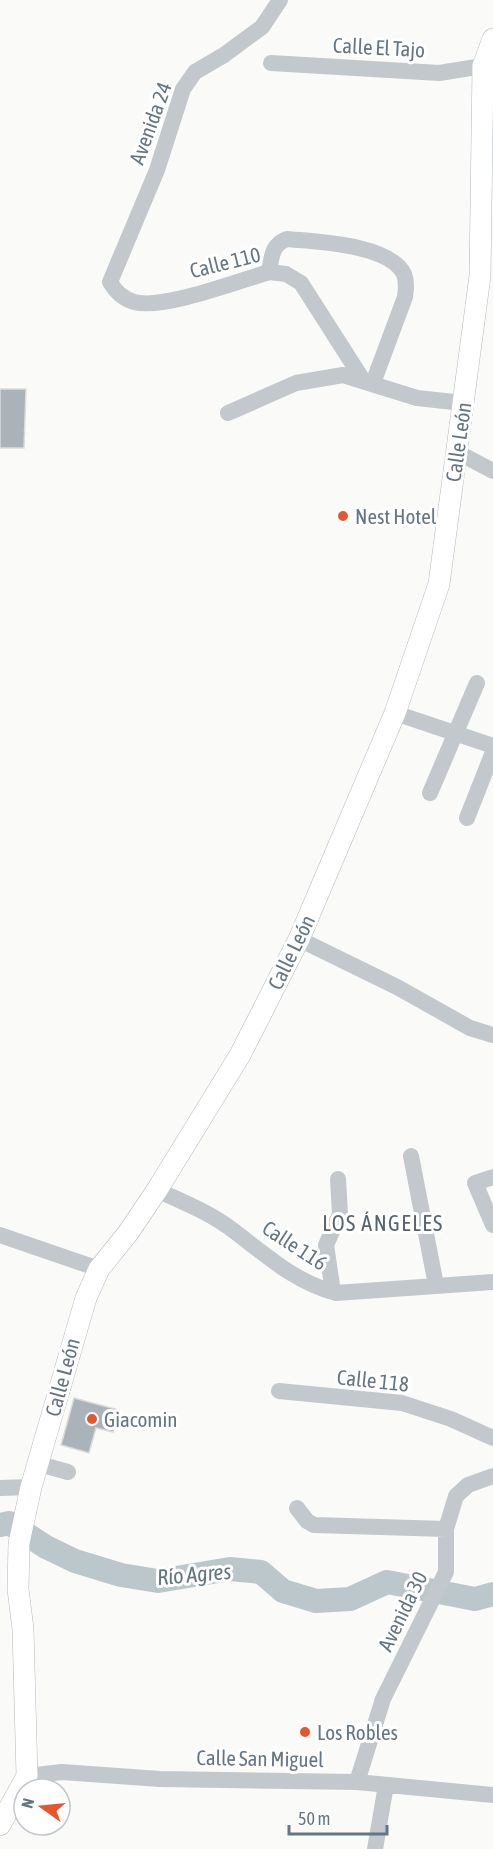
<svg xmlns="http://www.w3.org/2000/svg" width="493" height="1849" font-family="'Asap Condensed',sans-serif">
	<rect width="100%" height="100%" fill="#fafaf8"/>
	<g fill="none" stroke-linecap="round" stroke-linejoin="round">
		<!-- river -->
		<path stroke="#bbc7cb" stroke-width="24" d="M0,1525L9,1523L46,1547L75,1561L121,1575L158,1581L230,1569L261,1572L283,1591L316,1601L350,1599L387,1582L475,1599L493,1594"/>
	</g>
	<!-- building -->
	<path fill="#aab3b9" stroke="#dcdcda" stroke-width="1.5" d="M0,389H26L24,448H0Z
		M74,1398L119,1410L113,1432L96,1428L89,1453L61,1445Z"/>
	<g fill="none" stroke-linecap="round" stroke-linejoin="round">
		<defs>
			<path id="major" d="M0,1825L27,1776L23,1629L18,1589L19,1543L31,1487L86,1298L99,1269L128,1233L157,1190L240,1055L299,939L395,713L439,584L480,276L483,66L493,39"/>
		</defs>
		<!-- major casing -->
		<use href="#major" stroke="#b5babe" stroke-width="22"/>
		<!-- minor -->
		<path stroke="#c3c8cc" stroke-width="16" d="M280,0L262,27L224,55L195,72L183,89L157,170L110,282C116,292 122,298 134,302C162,310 239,281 269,272L286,274L301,283L363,380
			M271,63L439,73L483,66
			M269,272C272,257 271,245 287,239C317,242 389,244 404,274C407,282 406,289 405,297L373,383
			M228,413L296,383L343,375L417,398L463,403
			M457,452L493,471
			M395,713L493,746
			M430,793L477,683
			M467,818L493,752
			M299,939L397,987L470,1028L493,1035
			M411,1156L436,1285
			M493,1177L475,1183L493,1225
			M157,1190C183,1202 211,1213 234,1231C267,1256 295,1282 336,1293L493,1282
			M0,1235L99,1269
			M333,1292L326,1245L340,1214L338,1179
			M279,1391L402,1403L451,1419L493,1438
			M39,1464L68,1472
			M0,1488L31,1487
			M297,1508L307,1521L314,1525L446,1529
			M27,1776L62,1772L160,1779L357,1782L493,1795
			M357,1782L383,1699L446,1572V1529L456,1496L468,1485L493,1476
			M375,1849L386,1785"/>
		<!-- major -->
		<use href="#major" stroke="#fff" stroke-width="21"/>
	</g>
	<!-- markers -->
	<g fill="#e4572e" stroke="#fff" stroke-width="2">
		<circle cx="343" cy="516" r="6"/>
		<circle cx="92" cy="1419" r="6"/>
		<circle cx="305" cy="1732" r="6"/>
	</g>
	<g text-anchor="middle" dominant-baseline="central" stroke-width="6" stroke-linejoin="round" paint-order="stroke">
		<!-- street labels -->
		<g font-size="21" fill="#657683" stroke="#fff">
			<text transform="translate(379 47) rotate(3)">Calle El Tajo</text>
			<text transform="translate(150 123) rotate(-70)">Avenida 24</text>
			<text transform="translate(225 262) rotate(-14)">Calle 110</text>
			<text transform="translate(458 442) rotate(-82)">Calle León</text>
			<text transform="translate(291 952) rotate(-64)">Calle León</text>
			<text transform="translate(295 1245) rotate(33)">Calle 116</text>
			<text transform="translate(62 1377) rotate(-75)">Calle León</text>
			<text transform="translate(373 1380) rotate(6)">Calle 118</text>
			<text transform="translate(402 1611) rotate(-64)">Avenida 30</text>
			<text transform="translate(260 1758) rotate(1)">Calle San Miguel</text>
		</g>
		<!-- poi labels -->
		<g font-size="21" fill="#657683" stroke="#fff" text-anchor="start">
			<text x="355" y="516">Nest Hotel</text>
			<text x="104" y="1419">Giacomin</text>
			<text x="317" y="1732">Los Robles</text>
		</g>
		<!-- neighbourhood labels -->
		<g font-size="22" letter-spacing="1.5" fill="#57646e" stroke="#fff">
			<text x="383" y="1223">LOS ÁNGELES</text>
		</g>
		<!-- water labels -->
		<g font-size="22" font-style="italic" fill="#60757c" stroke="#fff">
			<text transform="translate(194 1574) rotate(-5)">Río Agres</text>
		</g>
	</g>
	<!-- north arrow -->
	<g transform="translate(42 1807) rotate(285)"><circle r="28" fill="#ffffff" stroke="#c1c8cd" stroke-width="1.5"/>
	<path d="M0-4.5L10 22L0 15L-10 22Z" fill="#e4572e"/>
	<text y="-9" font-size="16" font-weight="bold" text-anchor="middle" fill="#657683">N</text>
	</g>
	<!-- scale -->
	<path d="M289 1825v9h98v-9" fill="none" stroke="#657683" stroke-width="3"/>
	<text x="298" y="1825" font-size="18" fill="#657683" stroke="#ffffff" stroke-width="4.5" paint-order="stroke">50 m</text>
</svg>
